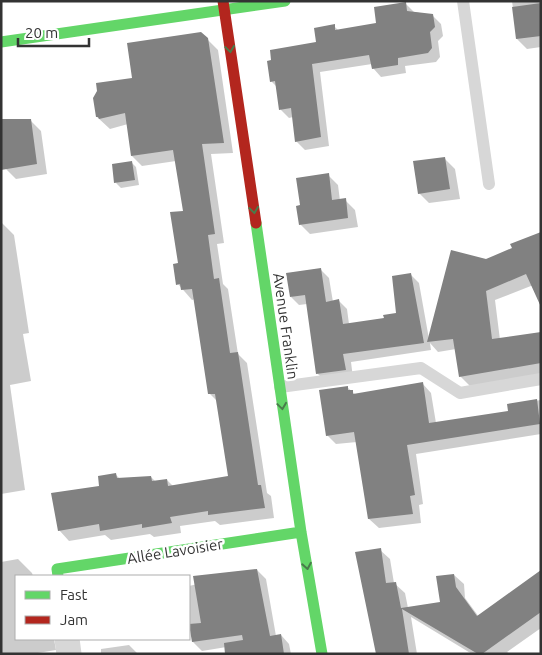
<svg xmlns="http://www.w3.org/2000/svg" width="542" height="655" font-family="Ubuntu,sans-serif">
	<rect width="100%" height="100%" fill="#fff"/>
	<!-- shadow -->
	<path fill="#0003" d="M512,1H541V47L527,49L517,39Z
		M405,3L414,12L432,15L441,24L443,36L438,41L440,57L436,62L405,66L406,73L381,77L373,68L372,64L320,72L329,146L305,150L296,141L293,117L289,118L281,110L277,87L271,81L317,43L334,26L339,31L378,24Z
		M207,39L218,50L233,153L211,154L224,243L217,244L223,284L228,289L238,354L247,363L267,493L271,496L274,518L220,525L215,521L180,526L181,533L154,537L150,534L111,540L105,535L69,541L59,530L100,487L116,475L120,479L151,477L156,482L167,480L173,486L229,477L218,402L210,394L195,299L192,300L178,284L184,212L176,161L142,166L132,156L128,124L110,129L97,117L133,79Z
		M31,121L41,131L47,174L16,179L6,169Z
		M445,159L455,169L460,199L429,203L419,193Z
		M131,162L136,167L139,185L121,188L116,183Z
		M328,175L338,185L340,201L345,200L355,210L358,227L310,234L300,224Z
		M1,222L14,235L29,333L23,334L31,381L10,385L25,490L1,494Z
		M513,249L541,282L495,300L500,340L541,334V374L470,386L460,376L456,349L438,352L430,343L431,350L351,362L353,378L326,382L317,373L307,304L299,305L291,297L321,270L329,278L333,302L339,301L347,309L349,324L385,319L397,314L411,275L419,283L429,339L486,260Z
		M422,383L431,393L436,423L509,412L508,405L541,400V434L416,454L423,504L419,505L421,523L379,528L369,519L357,442L336,444L327,435L347,387L356,395Z
		M380,550L390,559L394,583L405,593L408,608L441,603L454,575L464,584L465,598L479,617L541,605V628L507,652L510,654H472L411,617L417,654H377Z
		M18,559L32,573L33,576H16V639H54L56,650L32,654H1V562Z
		M257,570L266,579L276,636L281,635L289,644L291,654H247L245,644L202,651L193,642L189,618V586Z
		M129,645L138,654H101V649Z"/>
	<!-- building -->
	<path fill="#818181" d="M406,2L407,11L433,14L435,27L430,32L432,48L428,53L398,58V65L372,69L369,55L312,64L321,137L295,142L291,108L279,110L275,81L270,82L267,61L271,60L270,50L316,42L314,28L335,24V30L376,23L374,7Z
		M541,3V36L516,39L512,7Z
		M201,32L208,38L224,143L202,144L215,234L208,235L214,279L219,278L230,353L238,352L258,485H261L265,508L208,515V511L170,517L172,523L142,528V524L100,531L99,524L58,531L51,493L99,486L98,476L116,473L117,478L151,476L152,481L167,479L168,486L228,476L215,394H208L192,289L181,290L180,284L176,285L173,264L178,263L170,212L183,211L173,150L131,156L125,113L99,119L98,117H96L93,98L97,91L96,83L132,78L127,43Z
		M1,119H31L37,164L1,170Z
		M445,157L450,189L418,194L413,161Z
		M132,161L135,180L114,183L112,164Z
		M329,173L332,200L346,198L348,218L299,225L296,206L300,205L296,178Z
		M541,232V307L526,274L486,291L492,339L541,332V363L459,377L453,339L427,342L451,250L486,259L512,248L510,244Z
		M321,268L326,302L339,299L343,324L384,318L383,315L396,313L392,276L411,273L424,343L343,354L346,370L316,374L305,295L290,297L286,273Z
		M423,382L429,423L508,411L507,404L537,399L540,424L407,445L415,495L410,496L413,514L368,519L354,432L326,436L319,390L348,386V390H353V394Z
		M381,548L386,583L396,582L401,608L440,602L436,576L454,574L456,587L477,616L541,570V612L482,654H478L402,609L409,654H376L355,552Z
		M257,569L270,636L281,634L284,654H225L224,643L243,640L242,635L192,642L189,624L201,623L193,576Z"/>
	<g fill="none" stroke-linecap="round" stroke-linejoin="round">
		<!-- lane -->
		<path stroke="#d7d7d7" stroke-width="12" d="M463,1L489,184
			M280,387L421,368L460,393L541,379"/>
		<!-- street -->
		<path stroke="#d7d7d7" stroke-width="25" d="M67,639L69,654"/>
		<!-- fast -->
		<path stroke="#63d668" stroke-width="11" d="M1,42L285,1
			M256,223L301,532L322,654
			M58,576L57,569L301,532"/>
		<!-- jam -->
		<path stroke="#b3261e" stroke-width="11" d="M223,1L256,223"/>
	</g>
	<!-- one-way arrows -->
	<defs><path id="oneway-chevron" d="M-2-3.5L2.5 0L-2 3.5" fill="none" stroke-width="1.6" stroke-linecap="round" stroke-linejoin="round" transform="scale(1.25)"/></defs>
	<g stroke="#497c4b">
		<use href="#oneway-chevron" transform="translate(230 49) rotate(82)"/>
		<use href="#oneway-chevron" transform="translate(254 210) rotate(82)"/>
		<use href="#oneway-chevron" transform="translate(282 406) rotate(82)"/>
		<use href="#oneway-chevron" transform="translate(307 566) rotate(80)"/>
	</g>
	<g text-anchor="middle" dominant-baseline="central" stroke-width="5" stroke-linejoin="round" paint-order="stroke">
		<!-- street labels -->
		<g font-size="15" fill="#333" stroke="#fff">
			<text transform="translate(286 326) rotate(82)">Avenue Franklin</text>
			<text transform="translate(175 551) rotate(-9)">Allée Lavoisier</text>
		</g>
	</g>
	<!-- border -->
	<rect width="542" height="655" fill="none" stroke="#333333" stroke-width="5"/>
	<!-- legend -->
	<rect x="15" y="575" width="175" height="65" fill="#ffffff" stroke="#adadad"/>
	<rect x="25" y="591" width="25" height="8" fill="#63d668" stroke="#adadad"/>
	<text x="60" y="600" font-size="15" fill="#333333">Fast</text>
	<rect x="25" y="616" width="25" height="8" fill="#b3261e" stroke="#adadad"/>
	<text x="60" y="625" font-size="15" fill="#333333">Jam</text>
	<!-- scale -->
	<path d="M18 38v8h71v-8" fill="none" stroke="#333333" stroke-width="2.5"/>
	<text x="25" y="38" font-size="15" fill="#333333" stroke="#ffffff" stroke-width="4" paint-order="stroke">20 m</text>
</svg>
